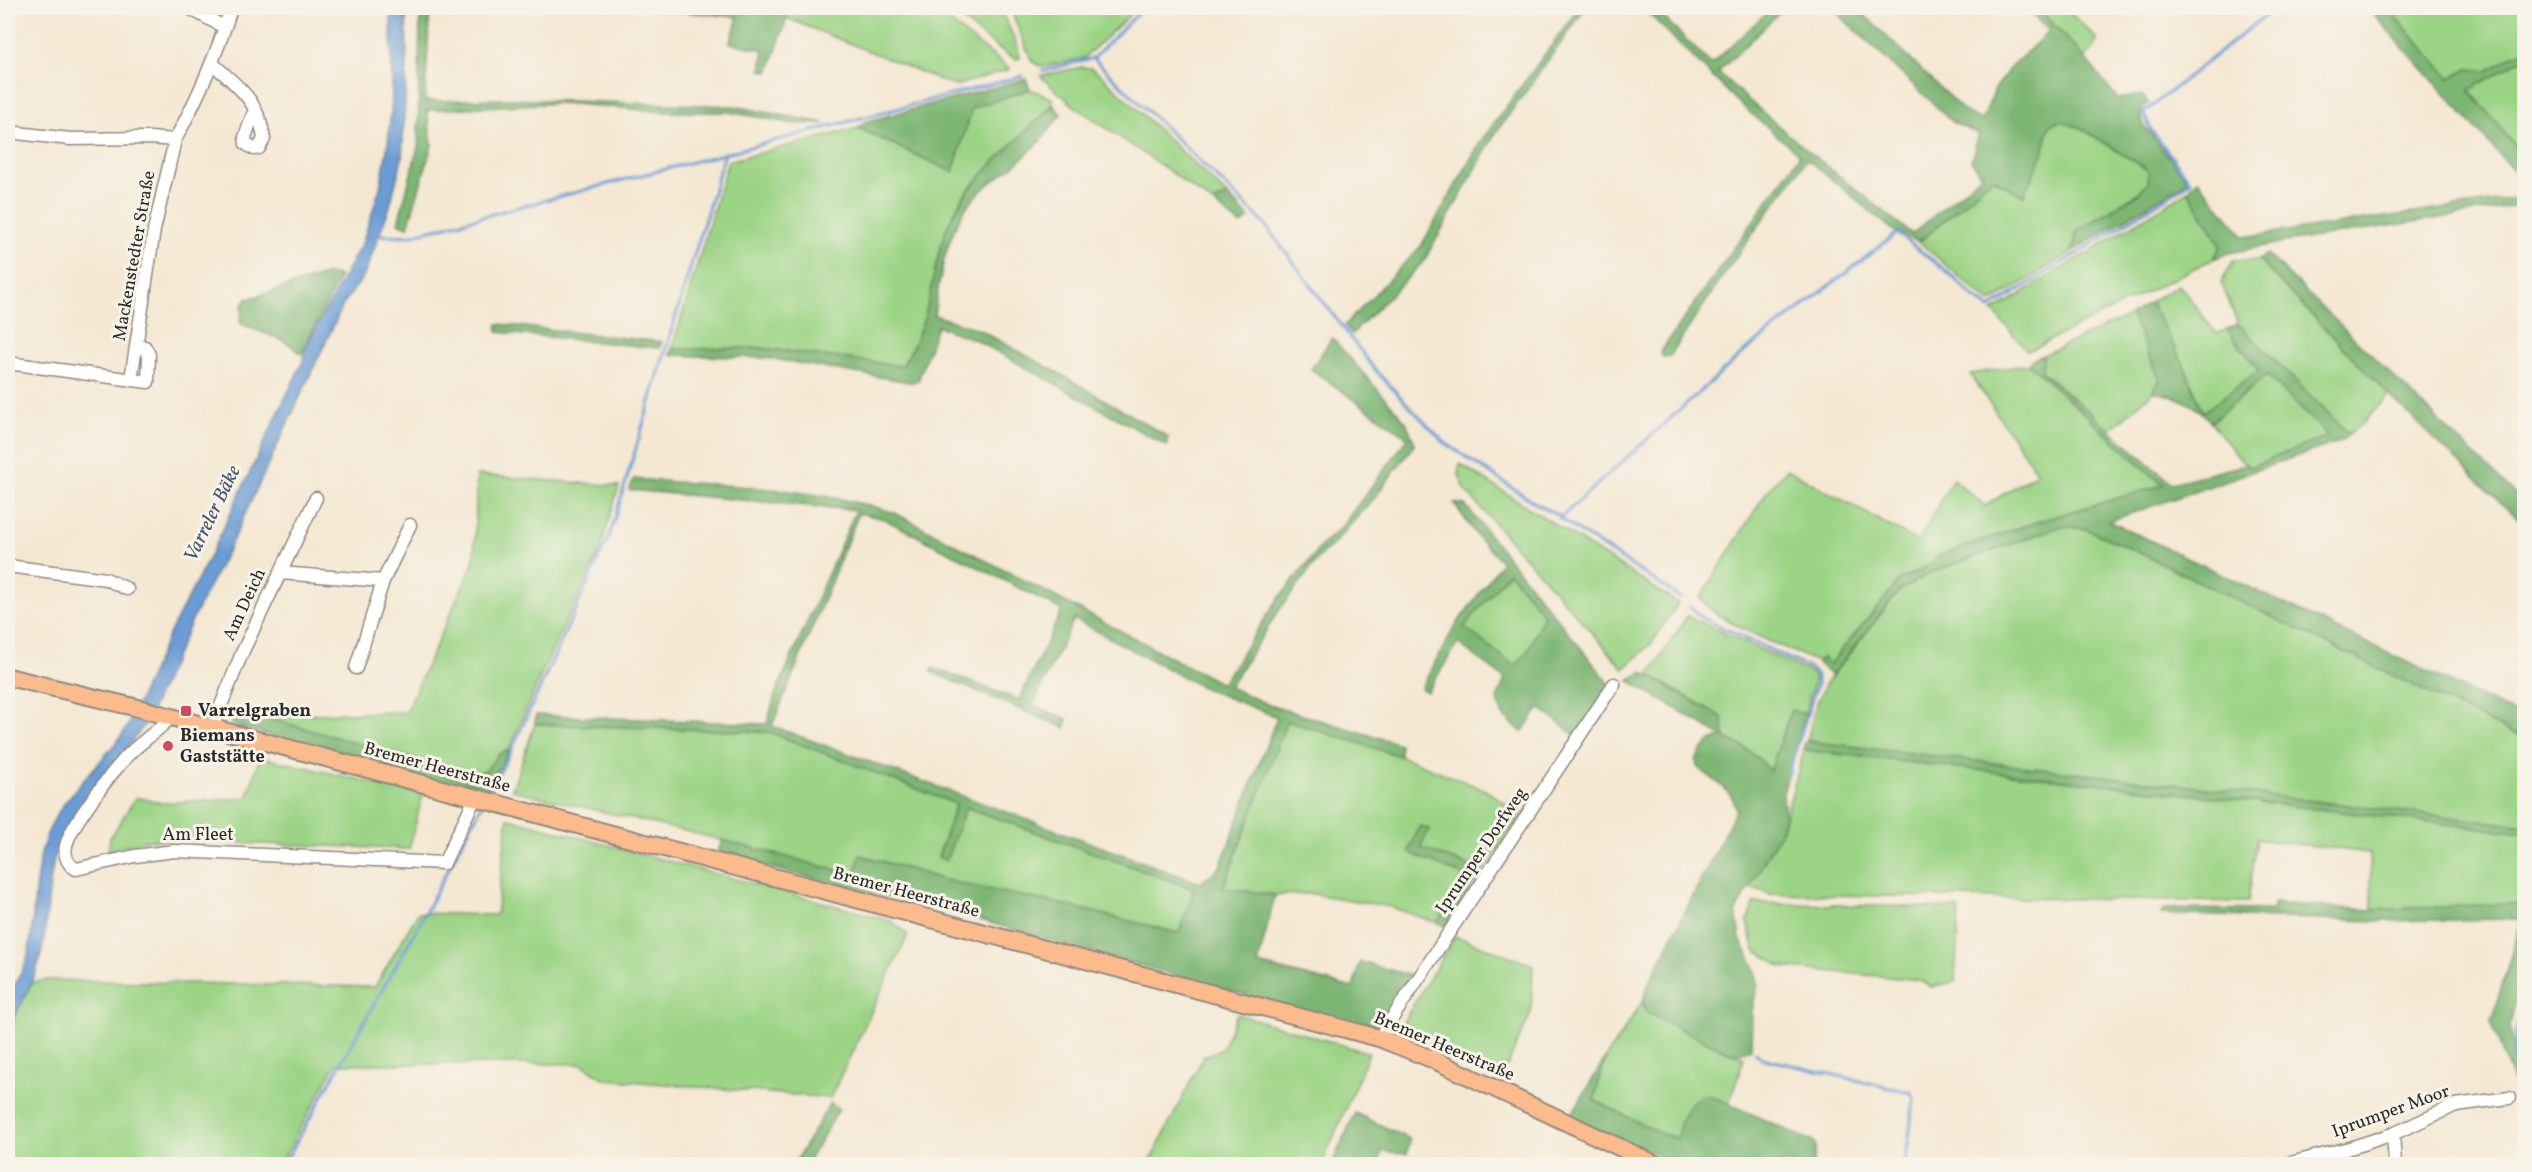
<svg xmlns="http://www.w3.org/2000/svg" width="2532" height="1172" font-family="Vollkorn,serif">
	<rect width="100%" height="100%" fill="#f7f3e8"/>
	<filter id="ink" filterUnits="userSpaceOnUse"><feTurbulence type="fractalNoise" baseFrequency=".0167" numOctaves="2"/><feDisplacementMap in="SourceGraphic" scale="12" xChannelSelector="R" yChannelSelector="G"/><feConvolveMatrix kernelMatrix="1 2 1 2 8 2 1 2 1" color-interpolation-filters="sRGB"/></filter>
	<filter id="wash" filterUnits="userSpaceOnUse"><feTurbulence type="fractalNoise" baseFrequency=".008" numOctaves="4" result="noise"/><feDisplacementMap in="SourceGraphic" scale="24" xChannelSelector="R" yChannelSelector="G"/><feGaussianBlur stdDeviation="1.35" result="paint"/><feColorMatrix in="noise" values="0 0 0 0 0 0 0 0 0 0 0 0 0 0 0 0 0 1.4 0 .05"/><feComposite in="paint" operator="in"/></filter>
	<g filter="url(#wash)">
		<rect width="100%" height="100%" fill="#f4e8d3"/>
		<!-- green -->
		<path fill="#9cd486" stroke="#648058" stroke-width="1.5" d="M778,8H932L1010,69L955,86L787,18Z
			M947,8H1000L1018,47L1020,58L1015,59L998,48Z
			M1010,8H1137L1084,58L1043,67L1032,62Z
			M2038,8H2065L2097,39L2095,47L2085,58Z
			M2387,8H2524V50L2487,71L2468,69L2450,78Z
			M2524,58V156L2469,90Z
			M1082,67L1091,68L1099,73L1227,195L1213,203L1165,168L1074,106L1040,76Z
			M1030,89L1053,99V105C1033,126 1012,146 991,167C980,178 964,191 958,205C935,258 933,318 902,366L761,348L672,349L728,161L858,128L953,172L972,108Z
			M2061,121L2081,128L2148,170V182L2138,193L2077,231L2073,251L1995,300L1989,302L1919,242L1993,178L2023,196L2042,156L2050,125Z
			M2188,191L2222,246L2213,259L2028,351L1993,311Z
			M2234,260H2259L2389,395L2364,422L2349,434L2238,324L2221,282Z
			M2179,285L2217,334L2227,329L2259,370L2203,413L2184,365L2150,302Z
			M2131,315L2160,380L2153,392L2110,430L2042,371L2043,355Z
			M2029,364L2163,485L2033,523L1939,556L1927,567L1901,579L1830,664L1822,658L1817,662C1785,647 1721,625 1700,598L1766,493L1787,469L1918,542L1953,479L1985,506L2037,473L1970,374Z
			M2267,375L2329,436L2250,467C2242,464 2219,431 2211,422Z
			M1460,464L1678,603L1652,643L1624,669L1466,491L1458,473Z
			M477,475L619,486L600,550L545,666L509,750L499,754L486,770L472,775L256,715L406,712L474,561Z
			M2062,526L2086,529L2134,550L2524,739V826L1807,741L1815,708L1825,685L1898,592L1930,573Z
			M1509,572L1545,614L1527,652L1516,667L1463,627Z
			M1687,616L1812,673L1815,678L1805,714L1791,711L1771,772C1759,757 1742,744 1725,738L1722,717L1649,675Z
			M1287,720L1400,756L1485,790L1522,814L1483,871L1421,848L1428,829L1420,826L1409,852L1466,877L1437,923L1391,907L1314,894L1275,895L1223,889Z
			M535,724L769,732L956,804L938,856L946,860L965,807L1195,889L1179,934L1061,904L956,883L861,855L855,875L722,840L512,790Z
			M1804,750L2524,833V903L2372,910L2370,853L2257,839L2248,902L1771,894L1750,887L1782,829Z
			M260,757L423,794L409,849L146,840L108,851L110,838L136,797L162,803L247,798Z
			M508,818L892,921L908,935L830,1098L605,1079L582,1064H336L280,1164H8V1029L32,983L47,980L375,987L418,913L496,915Z
			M1754,903L1959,908L1955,982L1931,987L1920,980L1782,967L1755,950L1747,922Z
			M1455,936L1533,965L1531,1013L1500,1081L1402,1024Z
			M1643,1001L1644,1007L1726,1051L1744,1058L1729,1104C1715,1098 1706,1092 1693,1101L1677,1138L1664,1135L1594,1100L1606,1057Z
			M1237,1014L1369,1053L1322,1164H1149L1203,1057L1222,1049Z"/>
		<!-- forest -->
		<path fill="#7db673" stroke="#54704f" stroke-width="1.5" fill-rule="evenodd" d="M420,8H430L425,101L509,99L733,106L824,123L795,124L729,112H667L561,103L427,110L432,145L408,227L398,223L418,147Z
			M643,8H686L743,14L747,8H778L787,18L769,72L761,70L764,50L730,43L738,17Z
			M1579,8H1586L1497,131L1424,261L1352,334L1345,325L1421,246L1481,141Z
			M1643,8H1654L1711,64L1772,8H1784L1718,72C1779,130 1846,181 1912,234L1982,175L1971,160L1979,134L1954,123L1832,8H1857L1964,111L1982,121L1995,89L2009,69L2049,31L2025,8H2038L2085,58L2118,99L2142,95L2148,103L2140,112L2143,124L2188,181L2073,251L2077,231L2138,194L2148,182V170L2081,128L2061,121L2050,125L2042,156L2023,196L1993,178L1919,242L1893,230L1807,159L1731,264L1670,356L1666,358L1662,356L1661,351L1800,155L1740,104Z
			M2368,8H2387L2450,78L2468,69L2487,71L2524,50V58L2469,90L2524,156V182Z
			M1026,79L1030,89L972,108L953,172L858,128L865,122Z
			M1053,105L1061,114C1050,129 1039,144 1025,156C1007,173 983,185 968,205C946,235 939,279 934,315L980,330L1060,374L1168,437L1167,446L976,340L937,326L918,381L909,382L767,358L670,355L672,349L761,348L902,366C931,323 929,281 944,235C962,183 1016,143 1053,105Z
			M2198,180L2244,237L2524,197V205L2285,242L2229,253L2213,259L2221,246L2188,191Z
			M1227,195L1249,218L1241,225L1213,203Z
			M2267,254L2524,503V525L2389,395L2259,260Z
			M328,274L340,276L301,354C282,335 263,335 240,323L242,306L247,299Z
			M2150,302L2184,365L2203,412L2259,370L2227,329L2238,324L2349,434L2341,441L2109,521L2524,717V739L2134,550L2086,529L2062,526L1930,573L1898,592L1831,676L1817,662L1822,657L1830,664L1901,579L1927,567L1939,556L2033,523L2163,485L2029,364L2031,360L2043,355L2042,372L2172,483L2244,465L2250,467L2328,436L2267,375L2211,422C2196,404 2175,395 2153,392L2160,380L2131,315Z
			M498,324L662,342L659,348L497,332Z
			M1332,338L1406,422L1415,444L1375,497L1331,547L1323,552L1280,609L1229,687L1269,705L1400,744V756L1287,721L1223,888L1275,895L1258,964L1353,988L1360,962L1412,976L1376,1032L962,915L717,855L722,840L855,875L860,855L956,883L1061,904L1179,933L1194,889L966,807L946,860L938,857L956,804L769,732L535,724L536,715L767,724L775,695L856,510L629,490L634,479C721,486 812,486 895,513L1222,684L1276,602L1322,545L1342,526L1408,438L1311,369ZM859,513L884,519L1062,610L1019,700L933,668L931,672L1065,728L1067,719L1033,705L1074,619L1206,689L1277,717L1220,867L1200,883L772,726Z
			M1454,503L1465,505L1610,684L1576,736L1539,708L1522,732L1503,716L1497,699L1505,679L1458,643L1427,692L1421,688L1454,628L1502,562L1477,536ZM1509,572L1544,615L1527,652L1515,666L1464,627Z
			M1642,672L1722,717L1725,738C1742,744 1759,757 1770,771L1791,710L1805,714L1783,793L1785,815L1782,829L1736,911L1740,939L1754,966L1758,983L1752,1010L1751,1049L1737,1054L1726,1051L1647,1013C1642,1003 1643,997 1647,987L1736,810C1736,792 1711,778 1697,767L1696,761C1701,748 1711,738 1723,737L1628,680Z
			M256,715L472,775L486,770L499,754L509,750L484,795L232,725L229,716Z
			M1807,741L2524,826V833L1804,750V745Z
			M1420,826L1429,829L1421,848L1483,871L1445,926L1437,923L1466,877L1408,852Z
			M2273,903L2372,910L2524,903V954L2510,1026L2516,1088L2491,1022L2522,919L2373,921L2160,914L2166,909L2273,910Z
			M1606,1057L1594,1100L1664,1135L1677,1138C1680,1121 1689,1095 1709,1095L1814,1142L1816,1147L1813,1164H1677L1570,1117Z
			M830,1103L839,1109L807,1164H794Z
			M1355,1113L1410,1139L1407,1154L1382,1151L1379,1164H1332Z"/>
		<!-- water -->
		<path fill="#6b9cd5" stroke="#4b6480" stroke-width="1.5" d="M391,8H406L407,61L402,158L390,206L364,276L344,303L230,546L194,616L145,724L63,832C45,872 51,916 40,958C34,984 19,1006 8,1029C8,1021 6,1010 8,1002C12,985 26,970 29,951C37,904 31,855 58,813C78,781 108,758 127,727L168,636L209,558L303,361L304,350L363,241L380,188L388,144L392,99Z"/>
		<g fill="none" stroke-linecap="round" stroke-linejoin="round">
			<!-- stream -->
			<path stroke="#6b9cd5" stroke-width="3" d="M1093,58L1262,221L1376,371L1429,427L1445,443L1535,503L1561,517L1744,352L1897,233L1944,269L1977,300L1990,308L2191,182L2152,131L2143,113L2275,8
				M1043,71L1093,58L1143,8
				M376,235L408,236L1023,76
				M1559,518L1681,598
				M1690,606L1702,618L1811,669L1817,675V683L1788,775
				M488,794L512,749L610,534L725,153
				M1755,1052L1761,1058L1912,1093L1914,1100L1905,1164
				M284,1164L416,930L482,805"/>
			<!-- river -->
			<path stroke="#6b9cd5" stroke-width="16" d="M2524,1025L2520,1042L2524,1107"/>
		</g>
	</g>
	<g filter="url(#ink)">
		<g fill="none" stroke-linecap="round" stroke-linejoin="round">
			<defs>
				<path id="minor" d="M189,8L224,27
					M212,63C239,88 259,100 264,139L259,148L254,149L246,144L245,137L255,109
					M8,132L70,139L150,138L175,140C198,98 217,54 231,8
					M8,363L148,382L149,355L145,347L137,346
					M131,379L154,230L175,140
					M8,566L106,579L127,589
					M280,573L383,581
					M356,668L383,581L410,525
					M171,717C158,731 142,741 129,754C113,771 70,825 66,846C64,856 68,865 76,869L135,856L174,851L444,863L475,798
					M212,728L242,653L316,498
					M1379,1038L1614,684
					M2393,1134L2395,1164
					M2287,1164L2353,1147L2393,1134L2456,1105L2509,1098"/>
				<path id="major" d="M8,677L134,707L1379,1038L1432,1059L1655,1164"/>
			</defs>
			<!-- minor casing -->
			<use href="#minor" stroke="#908a7f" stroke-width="15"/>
			<!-- major casing -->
			<use href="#major" stroke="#908a7f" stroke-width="20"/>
			<!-- minor -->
			<use href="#minor" stroke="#fff" stroke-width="12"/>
			<!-- major -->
			<use href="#major" stroke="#fbbb8d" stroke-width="16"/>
		</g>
	</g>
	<!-- markers -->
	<g fill="#d1495b" stroke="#f7f3e8" stroke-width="2">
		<rect x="180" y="705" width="12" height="12" rx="3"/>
		<circle cx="168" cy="746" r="6"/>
	</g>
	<g text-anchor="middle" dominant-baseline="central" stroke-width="6" stroke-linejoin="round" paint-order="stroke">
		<!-- street labels -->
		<g font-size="18" fill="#2b2b2b" stroke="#f7f3e8">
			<text transform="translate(135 256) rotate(-80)">Mackenstedter Straße</text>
			<text transform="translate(245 605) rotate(-65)">Am Deich</text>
			<text transform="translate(437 768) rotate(15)">Bremer Heerstraße</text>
			<text x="198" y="835">Am Fleet</text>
			<text transform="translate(1482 851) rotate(-56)">Iprumper Dorfweg</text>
			<text transform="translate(906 893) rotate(15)">Bremer Heerstraße</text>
			<text transform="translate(1444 1047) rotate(23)">Bremer Heerstraße</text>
			<text transform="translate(2391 1112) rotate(-20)">Iprumper Moor</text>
		</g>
		<!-- poi labels -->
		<g font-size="18" font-weight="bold" fill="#2b2b2b" stroke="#f7f3e8" text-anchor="start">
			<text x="198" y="711">Varrelgraben</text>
			<text x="180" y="736">Biemans<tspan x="180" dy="21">Gaststätte</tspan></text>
		</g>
		<!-- water labels -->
		<g font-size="20" font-style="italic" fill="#45586f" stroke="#f7f3e8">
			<text transform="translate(213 514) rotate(-64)">Varreler Bäke</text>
		</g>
	</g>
	<!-- margin -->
	<rect width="2532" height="1172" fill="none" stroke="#f7f3e8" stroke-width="30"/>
</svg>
